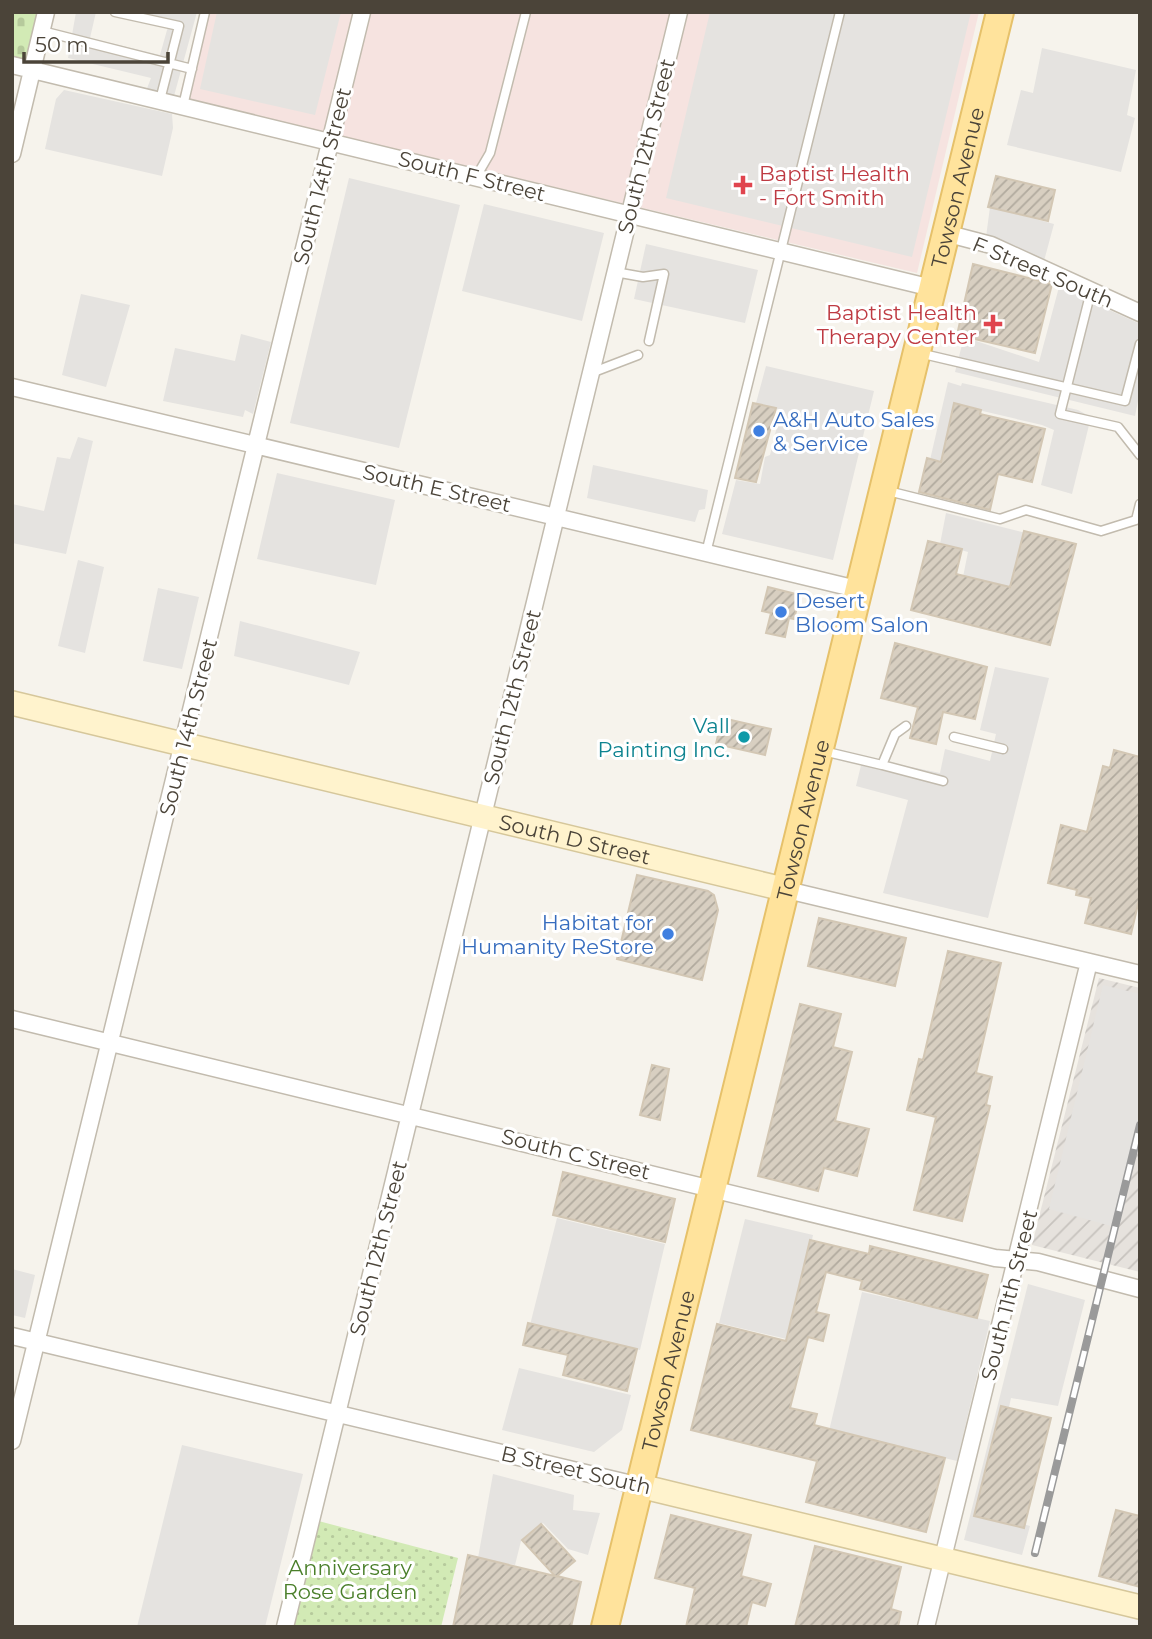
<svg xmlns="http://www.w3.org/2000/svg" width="1152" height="1639" font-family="Montserrat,sans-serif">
	<defs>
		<pattern id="industrial-furrows" width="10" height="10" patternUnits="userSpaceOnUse" patternTransform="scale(1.75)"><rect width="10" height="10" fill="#e6e2dd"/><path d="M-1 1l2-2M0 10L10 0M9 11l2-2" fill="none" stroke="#c7c3be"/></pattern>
		<pattern id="cemetery-stones" width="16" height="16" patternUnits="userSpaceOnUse" patternTransform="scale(1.75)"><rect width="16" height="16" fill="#d2eab5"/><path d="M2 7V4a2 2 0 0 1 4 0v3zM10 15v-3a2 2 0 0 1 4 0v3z" fill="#b6ca9c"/></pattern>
		<pattern id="park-dots" width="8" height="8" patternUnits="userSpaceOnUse" patternTransform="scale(1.75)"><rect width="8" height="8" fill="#d2eab5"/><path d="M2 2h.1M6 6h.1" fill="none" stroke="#b6ca9c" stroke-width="1.8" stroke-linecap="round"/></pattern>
		<pattern id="building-hatch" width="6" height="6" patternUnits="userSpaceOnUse" patternTransform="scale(1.75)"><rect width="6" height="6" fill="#d8cfc1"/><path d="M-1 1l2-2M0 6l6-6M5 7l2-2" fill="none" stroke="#b1aa9e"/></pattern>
	</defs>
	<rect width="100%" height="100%" fill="#f6f3ec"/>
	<!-- industrial -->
	<path fill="url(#industrial-furrows)" d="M1099,978L1140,988V1272L1032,1245Z"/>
	<!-- medical -->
	<path fill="#f6e3e0" d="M201,12H979L917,273L179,98Z"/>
	<!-- cemetery -->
	<path fill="url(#cemetery-stones)" d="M12,12H47L33,70L12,65Z"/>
	<!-- park -->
	<path fill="url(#park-dots)" d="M311,1519L458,1558L441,1627H285Z"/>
	<!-- parking -->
	<path fill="#e5e3e0" d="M76,12H96L90,38L160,55L169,23L121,12H197L174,96L146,91L151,78L68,58Z
		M217,12H341L315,115L200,89Z
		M710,12H971L912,257L666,198Z
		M1042,48L1136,70L1127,115L1135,118L1121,172L1007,145L1021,90L1033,93Z
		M64,90L172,114L173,128L162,176L45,149L56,99Z
		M349,178L460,205L399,448L290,423Z
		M484,204L604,233L582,321L462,291Z
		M990,207L1054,224L1044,261L986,237Z
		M646,244L758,270L745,323L634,299Z
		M1059,287L1140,324V391L1135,416L955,372L964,337L1039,362Z
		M81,294L130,305L106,387L62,375Z
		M241,334L271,342L253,414L245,410L243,417L163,401L175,348L235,361Z
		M766,366L874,391L833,560L722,534L736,480L760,484L765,457L770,455L781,410L756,403Z
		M948,382L961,386L962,383L1078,410L1091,417L1072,494L1041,485L1054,430L1042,425L957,405L945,462L930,460Z
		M78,437L93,441L66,554L12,543V504L44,511L57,457L70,459Z
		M593,465L708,490L705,509L699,510L695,522L587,498Z
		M277,473L395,500L376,585L257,559Z
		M946,513L1030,534L1014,588L963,577L968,552L940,544Z
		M78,560L104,567L85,653L58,646Z
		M158,588L199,597L182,669L143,661Z
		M240,621L360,652L349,685L234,656Z
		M995,667L1049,678L988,918L883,893L908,800L856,786L863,757L940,773L945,749L990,761L996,734L980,730Z
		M1103,985L1140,994V1127L1111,1226L1049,1209Z
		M557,1218L665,1244L640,1350L530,1325Z
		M745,1219L813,1235L791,1340L719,1323Z
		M12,1269L35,1275L25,1318L12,1315Z
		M1028,1284L1085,1300L1058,1406L1011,1398L986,1513L1030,1526L1022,1555L964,1540Z
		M862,1292L990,1321L957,1461L829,1431Z
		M519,1368L631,1395L622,1430L594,1452L502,1430Z
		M182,1445L303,1474L265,1627H137Z
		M493,1474L574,1495L573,1510L600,1513L588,1555L568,1549L543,1523L521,1541L515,1565L478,1558Z"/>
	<!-- building -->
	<path fill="url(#building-hatch)" stroke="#d3c7b4" stroke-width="2" d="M996,176L1055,190L1048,221L988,207Z
		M973,264L1052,284L1035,353L957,335Z
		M753,403L776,408L756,482L735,478Z
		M954,403L981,410L980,414L1045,429L1032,482L998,474L990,510L919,492L927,458L941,462Z
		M1024,531L1076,544L1050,645L911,610L928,541L962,549L956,574L1010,587Z
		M768,587L800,595L794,619L789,618L785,637L766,633L771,613L762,611Z
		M895,643L987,667L975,719L943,712L936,744L910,738L918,707L881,698Z
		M722,718L771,729L765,755L716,744Z
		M1114,750L1140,757V896L1131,934L1085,923L1091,898L1076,895L1077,890L1048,883L1061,825L1087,832L1103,766L1110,768Z
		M637,875L708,891L714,895L718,910L702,980L617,959Z
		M819,918L906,938L895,986L808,966Z
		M948,951L1001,963L976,1073L992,1077L986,1105L990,1106L962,1221L914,1210L936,1117L907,1110L919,1059L923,1060Z
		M800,1004L841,1014L833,1047L852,1052L835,1121L869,1129L857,1176L824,1168L818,1191L758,1176Z
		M652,1065L669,1069L660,1120L640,1115Z
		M563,1172L675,1199L665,1242L553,1215Z
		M810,1240L869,1254L870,1246L988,1275L977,1318L860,1289L862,1281L826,1272L816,1312L829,1315L823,1341L808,1337L790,1408L817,1414L814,1425L945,1458L926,1532L806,1502L817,1461L691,1430L717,1324L786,1341Z
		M528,1323L637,1349L627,1391L563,1375L568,1355L523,1345Z
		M1001,1406L1051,1418L1024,1528L974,1516Z
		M1116,1510L1140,1516V1587L1099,1576Z
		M671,1515L751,1535L741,1576L771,1584L765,1606L752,1602L746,1627H686L695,1588L655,1578Z
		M541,1524L575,1561L557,1576L581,1582L571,1627H453L468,1555L555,1576L522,1540Z
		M815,1546L901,1567L891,1609L901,1612L898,1627H795Z"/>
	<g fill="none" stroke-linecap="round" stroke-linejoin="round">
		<defs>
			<path id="lane" d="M115,12L179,26L160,100
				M42,31L192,69
				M183,106L205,12
				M476,177L490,153L526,12
				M615,272L643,277L664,274L649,341
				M1091,291L1060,414L1118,427L1140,455
				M919,353L1125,401L1140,344
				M591,373L638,355
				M888,491L1000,519L1026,510L1101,531L1136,520L1140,504
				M706,553L840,12
				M954,737L1003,749
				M823,751L882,765L895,734L906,726
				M882,765L943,781"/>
			<path id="street" d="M12,65L932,288
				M12,154L46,12
				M945,233L991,245L1140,313
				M12,387L861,590
				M787,890L1140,974
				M12,1019L995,1258L1038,1262L1140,1289
				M12,1336L640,1486
				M12,1441L362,12
				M285,1627L679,12
				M926,1627L1089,962"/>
			<g id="secondary">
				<path id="s1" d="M12,703L787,890"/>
				<path d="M640,1486L1140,1607"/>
			</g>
			<g id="primary">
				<path id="s2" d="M605,1627L1000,12"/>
			</g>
		</defs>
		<!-- lane casing -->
		<use href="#lane" stroke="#c2bbae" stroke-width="11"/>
		<!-- street casing -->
		<use href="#street" stroke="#c2bbae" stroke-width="19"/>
		<!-- secondary casing -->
		<use href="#secondary" stroke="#d6c79b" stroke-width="26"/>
		<!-- primary casing -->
		<use href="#primary" stroke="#e6c16a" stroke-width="30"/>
		<!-- lane -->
		<use href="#lane" stroke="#fff" stroke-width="8"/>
		<!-- street -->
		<use href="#street" stroke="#fff" stroke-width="16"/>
		<!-- secondary -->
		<use href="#secondary" stroke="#fff3cd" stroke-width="23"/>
		<!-- primary -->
		<use href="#primary" stroke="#ffe39c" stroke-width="26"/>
		<defs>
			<path id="rail" d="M1035,1553L1140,1125"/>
		</defs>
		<!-- rail casing -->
		<use href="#rail" stroke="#9a9a9a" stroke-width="8"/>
		<!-- rail -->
		<use href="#rail" stroke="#fff" stroke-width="5" stroke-dasharray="16" stroke-linecap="butt"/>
	</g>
	<!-- markers -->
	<g fill="#e0444e" stroke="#fff" stroke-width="2.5">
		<path d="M739.5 174.5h7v7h7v7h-7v7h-7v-7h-7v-7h7z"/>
		<path d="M989.5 313.5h7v7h7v7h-7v7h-7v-7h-7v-7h7z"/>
	</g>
	<g fill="#3f7fe0" stroke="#fff" stroke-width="2.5">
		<circle cx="759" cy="431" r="7"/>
		<circle cx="781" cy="612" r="7"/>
		<circle cx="668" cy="934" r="7"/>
	</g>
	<circle fill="#0f9aa8" stroke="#fff" stroke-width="2.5" cx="744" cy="737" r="7"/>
	<g text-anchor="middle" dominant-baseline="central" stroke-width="6" stroke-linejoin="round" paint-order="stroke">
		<!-- street labels -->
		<g font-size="21" fill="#4b4439" stroke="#fff">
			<text transform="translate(646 146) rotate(-76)">South 12th Street</text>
			<text transform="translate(322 176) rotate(-76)">South 14th Street</text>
			<text transform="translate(472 176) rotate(14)">South F Street</text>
			<text stroke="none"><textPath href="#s2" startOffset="1482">Towson Avenue</textPath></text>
			<text transform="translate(1043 272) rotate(23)">F Street South</text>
			<text transform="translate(437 488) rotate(13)">South E Street</text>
			<text transform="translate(512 697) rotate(-76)">South 12th Street</text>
			<text transform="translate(188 727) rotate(-76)">South 14th Street</text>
			<text stroke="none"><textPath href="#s2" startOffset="831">Towson Avenue</textPath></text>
			<text stroke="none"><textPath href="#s1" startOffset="579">South D Street</textPath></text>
			<text transform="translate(576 1154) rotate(14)">South C Street</text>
			<text transform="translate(378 1248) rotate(-76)">South 12th Street</text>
			<text transform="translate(1009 1295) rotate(-76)">South 11th Street</text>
			<text stroke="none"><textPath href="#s2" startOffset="264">Towson Avenue</textPath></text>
			<text transform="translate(576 1470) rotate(13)">B Street South</text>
		</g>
		<!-- health labels -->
		<g font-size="21" fill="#be3a42" stroke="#fff" text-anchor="start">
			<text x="759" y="173">Baptist Health<tspan x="759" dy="24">- Fort Smith</tspan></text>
			<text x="977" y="312" text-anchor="end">Baptist Health<tspan x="977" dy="24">Therapy Center</tspan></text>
		</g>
		<!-- shop labels -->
		<g font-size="21" fill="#366cbe" stroke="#fff" text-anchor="start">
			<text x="773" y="419">A&amp;H Auto Sales<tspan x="773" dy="24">&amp; Service</tspan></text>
			<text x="795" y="600">Desert<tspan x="795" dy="24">Bloom Salon</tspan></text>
			<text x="654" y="922" text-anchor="end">Habitat for<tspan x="654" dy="24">Humanity ReStore</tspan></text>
		</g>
		<!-- culture labels -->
		<g font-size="21" fill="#0d838f" stroke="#fff" text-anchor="end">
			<text x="730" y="725">Vall<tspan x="730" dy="24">Painting Inc.</tspan></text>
		</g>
		<!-- park labels -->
		<g font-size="21" fill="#4a7f2a" stroke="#fff">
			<text x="350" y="1567">Anniversary<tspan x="350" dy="24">Rose Garden</tspan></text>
		</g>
	</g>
	<!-- border -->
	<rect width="1152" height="1639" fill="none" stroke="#4b4439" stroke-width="28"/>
	<!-- scale -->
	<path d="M24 52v10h144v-10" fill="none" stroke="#4b4439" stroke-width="3.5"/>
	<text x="35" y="52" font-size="21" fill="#4b4439" stroke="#ffffff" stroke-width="5" paint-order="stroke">50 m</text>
</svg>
